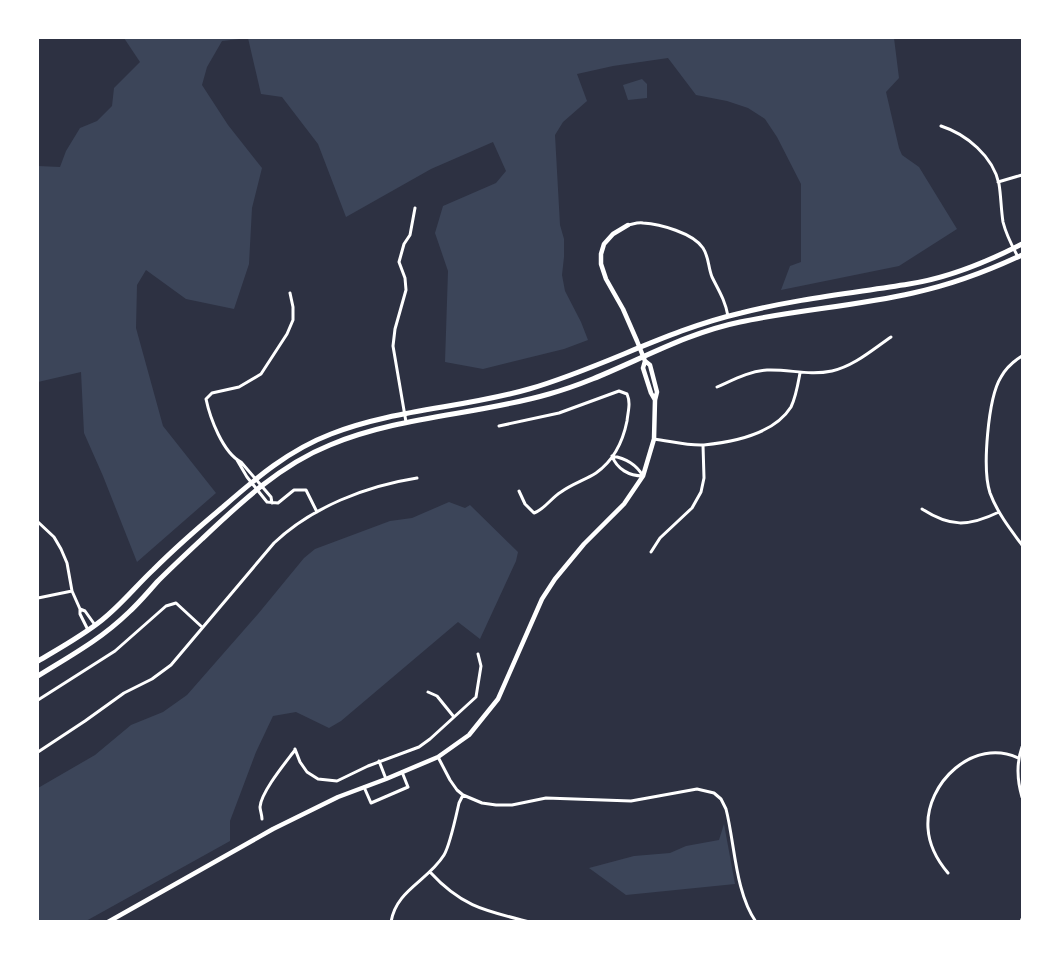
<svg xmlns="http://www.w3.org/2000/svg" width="1060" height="959" font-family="Barlow,sans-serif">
	<rect width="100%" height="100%" fill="#2d3142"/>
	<!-- green -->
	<path fill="#3c4559" d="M124,38H248L222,41L207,67L202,85L228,125L262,168L252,208L249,264L234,309L186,299L146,270L137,285L136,328L163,426L216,493L137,562L103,476L84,433L81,372L38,382V166L60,167L66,151L80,128L97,121L112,106L114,88L140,62Z
		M248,38H894L899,78L886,92L899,148L902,155L919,167L957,229L899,266L781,290L790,266L801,262V184L777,137L765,119L748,108L727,101L696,95L668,58L613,66L577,74L587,101L563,122L555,135L560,225L564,239V257L562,275L565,291L581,322L588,340L564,349L483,369L445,362L448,271L435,233L443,206L496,183L506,171L493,142L431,169L346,217L318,144L282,97L261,94Z
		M642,79L647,84V98L628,100L623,85Z
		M449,502L465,508L470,505L518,552L516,561L480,639L458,622L341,721L329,728L296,712L273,716L256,752L230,821V841L86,921H38V788L95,755L131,725L163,712L187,695L258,614L304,558L315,549L390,521L412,518Z
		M724,824L735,884L626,895L589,868L634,856L670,853L686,846L719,840Z"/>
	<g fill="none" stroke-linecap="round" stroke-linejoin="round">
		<!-- minor -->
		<path stroke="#fff" stroke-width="3" d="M941,126C966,134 993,156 999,184C1001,196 1001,209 1003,222C1006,234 1012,246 1018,257
			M998,182L1022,175
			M628,225C633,224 639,222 643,223C660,224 693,233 703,248C709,257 708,267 712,277C719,291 725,300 728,316
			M1022,356C1014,361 1006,368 1001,377C988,398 982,469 990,493C997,512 1010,529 1022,545
			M717,387C733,380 749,371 767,370C790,369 808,376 832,371C854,366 872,350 891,337
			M406,422L393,346L395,329L406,290L405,278L399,262L404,244L410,235L415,208
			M499,426L559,413L619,391L627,394C631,403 628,411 627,421C623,441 613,461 596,473C585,480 572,484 561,492C551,498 545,509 534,513L525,504L519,491
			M654,439C670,441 688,446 704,445C734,442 774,434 791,407C796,397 798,384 800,373
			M612,456C625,458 636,464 643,476C629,476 617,469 612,456Z
			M237,460L247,477L267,502L278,503L294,490H306L317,512
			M272,503L271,497L241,462C223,453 210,418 206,399L212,393L239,387L261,374L287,334L293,320V307L290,293
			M922,509C950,527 968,527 999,512
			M38,522L54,537L61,549L67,563L72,591L80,609V614L88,630
			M651,552L660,538L692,508L701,492L704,478L703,445
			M38,598L72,591
			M80,609L85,611L95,625
			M428,692L437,696L454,717
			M38,700L115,651L166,606L176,603L202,627
			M1022,747C1016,764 1017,780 1022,797
			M295,749L300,762L307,772L318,779L337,781L368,766L419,747L430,739L476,697L481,666L478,654
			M38,752L85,721L124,693L152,679L171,665L274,543C312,507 366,486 417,478
			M438,757L450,780L457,790L463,795L482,803L496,805H512L546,798L631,801L697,789L714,793L721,799L726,809C735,844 735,892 756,922
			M379,761L386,779
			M364,787L371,803L408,787L402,772
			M262,819C262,815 260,810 260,807C261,792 286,762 295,750
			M430,872C462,907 486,911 530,922
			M948,873C937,860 929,846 928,828C925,783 974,737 1018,758
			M391,922C396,890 428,881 444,855C450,845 456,816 459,803L463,795
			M1021,922L1022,919"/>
		<!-- tertiary -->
		<path stroke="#fff" stroke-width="4.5" d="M628,225L613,234L604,244L601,254V264L606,279L623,309L637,341L645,361L643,368L651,393L655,400
			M108,922L273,829L338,797L386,779L438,757L469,735L498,699L542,599L555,579L584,544L624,504L643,476L654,439L655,400L657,392L650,365L645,361"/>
		<!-- secondary -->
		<path stroke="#fff" stroke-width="5" d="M38,661C60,648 82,636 102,620C121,605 136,586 153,570C175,548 199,527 223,507C256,478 289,450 331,434C395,409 464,408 529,389C602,368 667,330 741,313C796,299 853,293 909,284C948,278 987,262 1022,244
			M38,676C70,656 100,640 128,613C139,603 148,592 158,581C172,567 187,553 202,539C240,503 280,465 330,445C399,416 477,415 549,394C615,376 672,336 740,322C797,310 856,306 913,293C951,285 988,271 1022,255"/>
	</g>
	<!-- border -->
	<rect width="1060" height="959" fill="none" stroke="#ffffff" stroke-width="78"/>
</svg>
